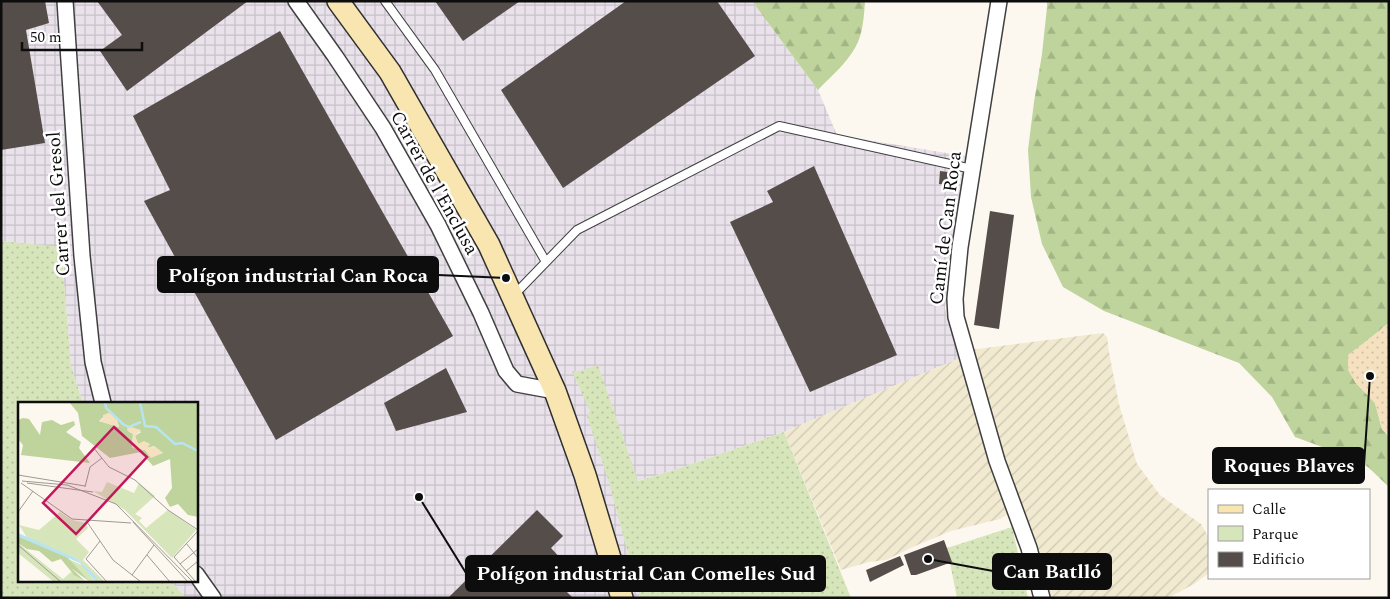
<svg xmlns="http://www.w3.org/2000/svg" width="1390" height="599" font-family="Spectral,serif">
	<defs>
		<pattern id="industrial-grid" width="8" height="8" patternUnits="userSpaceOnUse" patternTransform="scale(1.25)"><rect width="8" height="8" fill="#e9e2eb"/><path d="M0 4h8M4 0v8" fill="none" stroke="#c7c1c8"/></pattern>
		<pattern id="farmland-furrows" width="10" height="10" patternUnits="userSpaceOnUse" patternTransform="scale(1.25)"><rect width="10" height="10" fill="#f1ead1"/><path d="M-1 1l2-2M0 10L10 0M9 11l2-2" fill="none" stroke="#cdc8b2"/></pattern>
		<pattern id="green-dots" width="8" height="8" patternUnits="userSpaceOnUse" patternTransform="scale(1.25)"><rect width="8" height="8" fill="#d7e5bb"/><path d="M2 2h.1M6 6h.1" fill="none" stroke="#b7c3a0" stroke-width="1.8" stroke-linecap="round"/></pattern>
		<pattern id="forest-firs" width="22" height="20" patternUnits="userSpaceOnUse" patternTransform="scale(1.25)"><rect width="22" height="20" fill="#bed49c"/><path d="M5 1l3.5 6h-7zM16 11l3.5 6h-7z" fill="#a2b585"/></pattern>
		<pattern id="sand-dots" width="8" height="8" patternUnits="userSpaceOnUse" patternTransform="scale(1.25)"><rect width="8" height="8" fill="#f5e1bf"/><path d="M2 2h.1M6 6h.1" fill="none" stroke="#d1c0a3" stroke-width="1.8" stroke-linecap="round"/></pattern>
	</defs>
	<rect width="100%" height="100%" fill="#fdf8ef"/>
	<!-- industrial -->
	<path fill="url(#industrial-grid)" d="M1,1H752L818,90L837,135L965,156L960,204L945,308L948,321L960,358L784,432L674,470L611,489L640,598H186L170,580H196V403H83L71,367L61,248L1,241Z"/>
	<!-- farmland -->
	<path fill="url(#farmland-furrows)" d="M1103,333L1107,337L1109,352L1119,404L1137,464L1160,495L1201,524L1209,538V573L1194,584L1168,598H1045L970,350Z
		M960,358L1010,513L1000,519L951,531L915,546L886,560L869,562L841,570L784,432Z"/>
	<!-- green -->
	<path fill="url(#green-dots)" d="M1,241L61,247L71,366L83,403H19V580H170L186,598H1Z
		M598,365L638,481L674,470L784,432L851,598H640L608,479L587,416L590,411L572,371H580Z
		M1012,527L1028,598H957L947,548Z"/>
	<!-- forest -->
	<path fill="url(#forest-firs)" d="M752,1H865C864,16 863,35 855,48C846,64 830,77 818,90Z
		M1047,1H1389V323L1381,329L1355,382L1375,403L1382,429L1389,437V487L1368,467L1344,455L1295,437L1272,397L1239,363L1104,311L1063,287L1042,244L1031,197L1028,150L1034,102L1042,54L1047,7Z"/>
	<!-- sand -->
	<path fill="url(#sand-dots)" d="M1389,323V437L1382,429L1375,403L1355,382L1348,370V355Z"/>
	<!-- building -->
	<path fill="#554d4a" d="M1,1H45L49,23L26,30L45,143L1,150Z
		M97,1H248L127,91L100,51L122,35Z
		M435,1H520L463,41Z
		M626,1H717L755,56L563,188L501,90Z
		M280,31L453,336L276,440L144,201L170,190L133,116Z
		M814,166L897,355L810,392L730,222L773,202L767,191Z
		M940,171L956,173L955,186L939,184Z
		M990,211L1014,215L999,329L974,325Z
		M446,368L467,412L396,431L384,403Z
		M537,510L563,536L551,548L575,574L562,587L573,598H448Z
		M944,540L952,562L916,575H911L904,555Z
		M900,556L904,565L870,582L866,570Z"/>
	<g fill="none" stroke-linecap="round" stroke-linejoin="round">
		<defs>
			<path id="lane" d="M385,1L435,70L546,262
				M514,295L577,230L779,126L972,169"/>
			<path id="street" d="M65,1L82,256L93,362L103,403
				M296,1L335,56L383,128L438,225L481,313L506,371L517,384L555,391
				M999,1L960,247L955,299L956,317L997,461L1029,548L1042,598
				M196,574L213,598"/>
			<path id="secondary" d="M338,1L390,72L489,245L555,391L585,475L622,598"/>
		</defs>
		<!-- lane casing -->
		<use href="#lane" stroke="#404040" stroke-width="10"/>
		<!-- street casing -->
		<use href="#street" stroke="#404040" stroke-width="18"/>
		<!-- secondary casing -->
		<use href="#secondary" stroke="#2f2f2f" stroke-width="24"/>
		<!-- lane -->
		<use href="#lane" stroke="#fff" stroke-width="8"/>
		<!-- street -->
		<use href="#street" stroke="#fff" stroke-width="15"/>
		<!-- secondary -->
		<use href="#secondary" stroke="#f8e5af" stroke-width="21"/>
	</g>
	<g text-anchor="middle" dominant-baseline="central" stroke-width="5" stroke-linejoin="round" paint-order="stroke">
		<!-- street labels -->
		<g font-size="19" fill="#0d0d0d" stroke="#fff">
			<text transform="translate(434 183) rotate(61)">Carrer de l'Enclusa</text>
			<text transform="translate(59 204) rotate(-94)">Carrer del Gresol</text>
			<text transform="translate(946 228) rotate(-83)">Camí de Can Roca</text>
		</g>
	</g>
	<!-- overview -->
	<g transform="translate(18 402)">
		<rect width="180" height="180" fill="#fdf8ef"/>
		<path d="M89,80L116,91L121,81L137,94L117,112L124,116L121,119L128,126L150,108L178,128L154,156L107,108L75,89L84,90ZM42,110L54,118L68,121L70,126L58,137L71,150L65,158L87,180H78L75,171L58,156L10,137L1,123L21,128ZM0,141L45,177L53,170L65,179L36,180L0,151ZM48,156L66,164L77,180H72Z" fill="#d7e5bb"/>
		<path d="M51,0H180V115L170,113L160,102L152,105L147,96L154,86L152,57L135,64L123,50L92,56L64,34L60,11ZM90,11L99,18L101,25L81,19ZM118,27L123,30L117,34L120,42L131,41L129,46L136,44L145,51L132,54L127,48L114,45L115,32L110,29ZM5,16L11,17L22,33L24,20L34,18L43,23L56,19L57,23L48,30L63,40L61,46L72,61L3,53L5,43L0,37V18ZM0,134L49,155L72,180L53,166L68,180L56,173L43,157L34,160L21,149L9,147L0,141Z" fill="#bed49c" fill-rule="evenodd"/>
		<path d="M92,11L99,18L101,25L81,19L85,17V13ZM110,24L123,28L117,34L120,42L126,39L132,42L129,46L136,44L145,51L133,56L127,48L114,46L115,32L109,28Z" fill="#f5e1bf"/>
		<path d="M0,131L58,156L75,171L79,177L78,180L62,161L1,135Z" fill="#b8e4f0"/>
		<path fill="none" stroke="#b8e4f0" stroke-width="2.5" d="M87,0L88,6L106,23L111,25L123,20M122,0L127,24L138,25L157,42L164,41L180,49"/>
		<path fill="none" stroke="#9d9a95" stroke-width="1" d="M0,40V56M75,45L91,65L117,78L150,108L180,128M0,73L67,84M4,79L49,83L98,102L175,180M3,81L54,117L113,121M9,81L75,90M67,85L72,65L84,56M0,110L15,89M69,120L95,158L123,180M115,120L170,180M82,139L68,157L89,180M168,141L180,156M0,143L43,180M129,153L152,180M162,162L180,147M168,169L180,159M114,173L136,143M178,180L156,155L180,129"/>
		<path fill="#c2185b" fill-opacity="0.15" stroke="#c2185b" stroke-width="2.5" d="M96,25L129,55L58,132L25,101Z"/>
		<rect width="180" height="180" fill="none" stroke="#0d0d0d" stroke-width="2.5"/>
	</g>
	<!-- callouts -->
	<path fill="none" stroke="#0d0d0d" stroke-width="2" d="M506 278L438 275M1370 376L1364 465M928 559L993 571M419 497L466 573"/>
	<g fill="#0d0d0d" stroke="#fff" stroke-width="2">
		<circle cx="506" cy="278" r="5"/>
		<circle cx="1370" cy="376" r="5"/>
		<circle cx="928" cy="559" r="5"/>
		<circle cx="419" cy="497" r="5"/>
	</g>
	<g fill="#0d0d0d" stroke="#0d0d0d" stroke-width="2">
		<rect x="158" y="257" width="280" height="35" rx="5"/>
		<rect x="1213" y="448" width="151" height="35" rx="5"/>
		<rect x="993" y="554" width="118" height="35" rx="5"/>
		<rect x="466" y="556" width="359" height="35" rx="5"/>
	</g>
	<g font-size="20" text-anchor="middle" font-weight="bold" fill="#fff">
		<text x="298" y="282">Polígon industrial Can Roca</text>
		<text x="1289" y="472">Roques Blaves</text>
		<text x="1052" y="578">Can Batlló</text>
		<text x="646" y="580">Polígon industrial Can Comelles Sud</text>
	</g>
	<!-- border -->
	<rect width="1390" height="599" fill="none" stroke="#0d0d0d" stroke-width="5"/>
	<!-- legend -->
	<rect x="1208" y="489" width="162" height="90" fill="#ffffff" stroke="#9e9e9e"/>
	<rect x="1218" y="505" width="25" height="8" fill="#f8e5af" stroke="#9e9e9e"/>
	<text x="1252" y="514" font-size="15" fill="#0d0d0d">Calle</text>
	<rect x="1218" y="526" width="25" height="15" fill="#d7e5bb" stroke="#9e9e9e"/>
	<text x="1252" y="539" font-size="15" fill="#0d0d0d">Parque</text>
	<rect x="1218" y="552" width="25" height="15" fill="#554d4a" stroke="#9e9e9e"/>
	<text x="1252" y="564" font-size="15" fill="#0d0d0d">Edificio</text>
	<!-- scale -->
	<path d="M22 42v8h120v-8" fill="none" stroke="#0d0d0d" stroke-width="2.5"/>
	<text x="30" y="42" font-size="15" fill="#0d0d0d" stroke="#ffffff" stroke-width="4" paint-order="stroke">50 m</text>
</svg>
